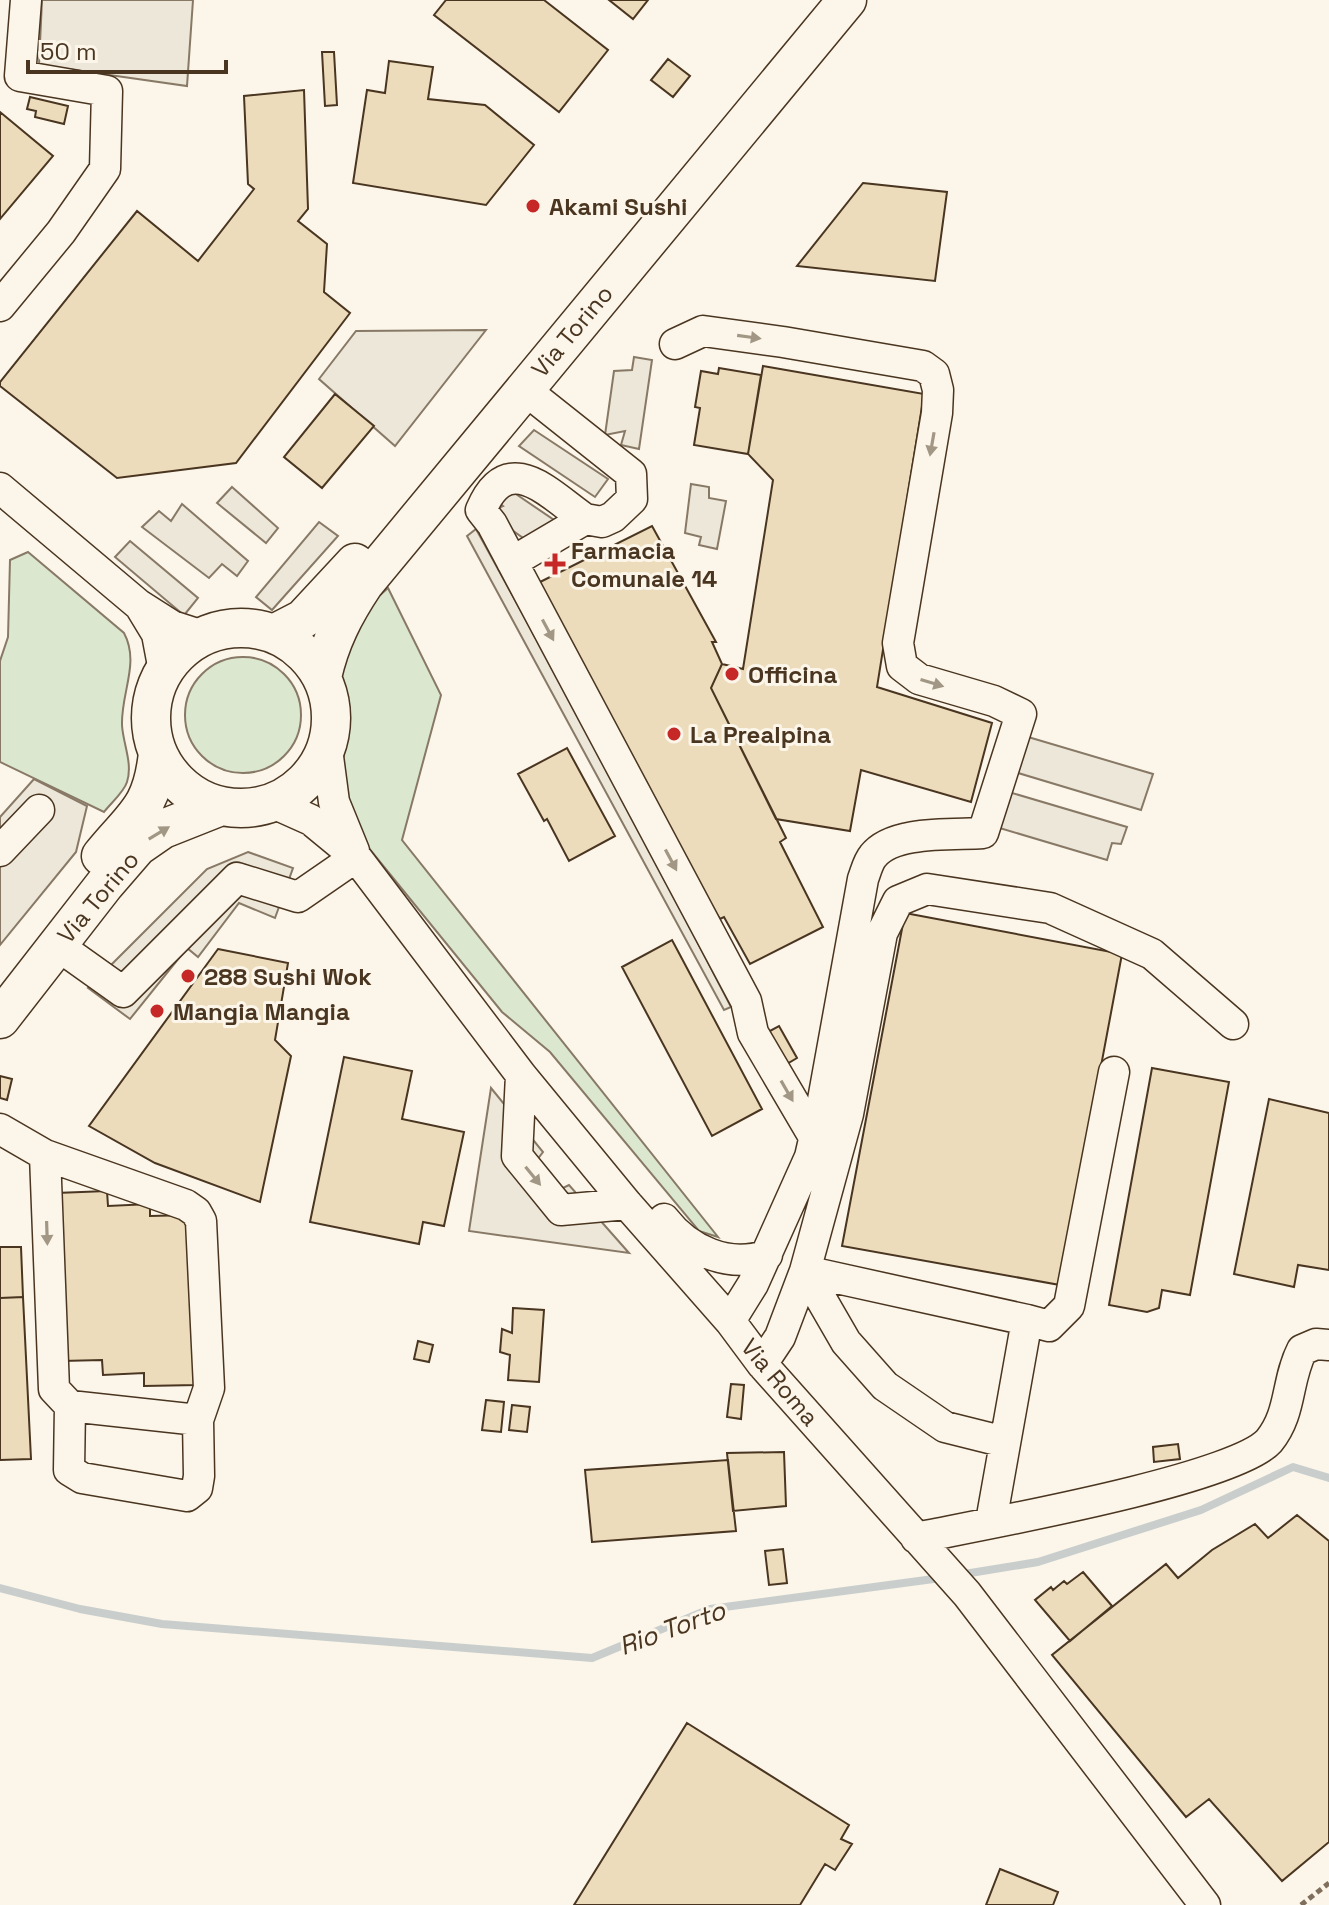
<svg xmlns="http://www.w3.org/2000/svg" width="1329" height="1905" font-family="'Space Grotesk',sans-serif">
	<rect width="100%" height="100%" fill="#fbf6e9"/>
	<!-- green -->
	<path fill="#dce7d0" stroke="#887966" stroke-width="2" d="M28,552L124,633C140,663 121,692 122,725C123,744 133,763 127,782C124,792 111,803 104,812L0,762V661L8,637L10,560Z
		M388,588L441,695L402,840L718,1237L699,1231L550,1052L502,1012L350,825L340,790L339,690L345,646L361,612Z
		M185 715a58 58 0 1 1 116 0a58 58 0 1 1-116 0Z"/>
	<!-- parking -->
	<path fill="#ede7d9" stroke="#887966" stroke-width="2" d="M42,0H193L187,86L39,65Z
		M486,330L395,446L319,379L356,331Z
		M634,357L652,360L639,449L621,445L625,431L605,435L614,371L632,370Z
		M534,430L608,479L595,497L519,446Z
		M691,484L709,487V498L726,501L717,549L699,545L701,537L685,533Z
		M232,487L278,528L266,543L217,503Z
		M510,490L557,522L526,540L488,513L503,506L494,499Z
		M182,504L248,561L237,576L222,564L209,578L142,527L159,511L171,521Z
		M319,522L338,536L272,610L256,597Z
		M476,529L614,780L731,1007L724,1010L467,536Z
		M130,541L198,598L185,614L186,617L115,557Z
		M1018,734L1153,774L1141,810L1008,770Z
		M34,779L87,806L76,852L0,945V817Z
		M1002,790L1127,827L1121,844L1112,843L1107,860L993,826Z
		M248,852L293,868L275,918L239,903L198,957L187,948L130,1019L88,988L207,869Z
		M491,1088L543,1152L537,1160L561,1189L569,1185L629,1253L469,1231Z"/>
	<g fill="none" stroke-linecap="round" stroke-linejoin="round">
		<!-- stream -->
		<path stroke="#c9cecd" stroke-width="8" d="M958,1575L1038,1562L1201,1510L1293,1467L1329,1478
			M0,1588L80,1609L162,1624L592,1658L710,1609L941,1578"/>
	</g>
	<!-- building -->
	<path fill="#ecdcbc" stroke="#4a3520" stroke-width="2" d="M446,0H544L608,50L559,112L434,15Z
		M609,0H648L633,19Z
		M322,52H334L337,105L325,106Z
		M668,59L690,76L673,97L651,80Z
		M389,61L433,67L428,99L485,105L534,145L486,205L353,183L367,90L385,93Z
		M304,90L308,209L298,221L327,244L324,292L350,313L236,463L117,478L0,386V382L137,211L198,261L254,189L248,184L244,96Z
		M30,97L68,106L64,124L35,117L36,111L27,109Z
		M0,112L53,156L0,219Z
		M863,183L947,192L935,281L797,266Z
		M763,366L924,394L877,687L992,723L971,802L861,770L850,831L776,819L711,688L722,664L743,669L773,480L748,454Z
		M719,368L761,375L748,454L694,445L700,408L695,407L701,371L718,374Z
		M335,394L374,426L322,488L284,457Z
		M652,526L716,642H712L722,664L711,688L786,838L780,842L823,927L750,964L724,917L720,919L693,880L534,585Z
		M567,748L615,836L569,861L547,819L544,821L518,774Z
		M905,913L1122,954L1060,1285L842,1246Z
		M672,940L762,1109L712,1136L622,967Z
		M218,949L288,963L275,1040L291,1056L260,1202L155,1163L89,1126Z
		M779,1026L797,1058L785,1065L768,1032Z
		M344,1057L412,1071L402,1119L464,1132L444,1226L423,1222L419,1244L310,1222Z
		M1152,1068L1229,1082L1190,1295L1162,1290L1159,1308L1147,1312L1109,1305Z
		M0,1076L12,1079L7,1100L0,1098Z
		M1269,1099L1329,1113V1270L1298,1265L1294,1287L1234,1274Z
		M107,1191L108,1206L150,1204V1216L191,1215L197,1385L144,1386V1373L103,1375L102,1360L62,1361L56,1193Z
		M0,1247H21L23,1297L0,1298Z
		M23,1297L31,1459L0,1460V1298Z
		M513,1308L544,1310L539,1382L508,1380L510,1355L500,1352L502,1329L512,1333Z
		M418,1341L433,1345L429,1362L414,1359Z
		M731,1384L744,1385L741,1419L727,1417Z
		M486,1400L504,1402L501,1432L482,1430Z
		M512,1405L530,1407L527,1432L509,1430Z
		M1178,1444L1180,1459L1154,1462L1153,1447Z
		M784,1452L786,1506L733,1511L727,1453Z
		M728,1460L736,1531L592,1542L585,1470Z
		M1297,1515L1329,1541V1842L1282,1881L1209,1799L1186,1817L1052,1655L1166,1564L1178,1578L1212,1550L1255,1524L1268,1538Z
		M783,1549L787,1583L769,1585L765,1551Z
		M1083,1572L1112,1606L1070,1641L1035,1600L1051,1587L1053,1590L1064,1581L1067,1584Z
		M687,1723L849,1825L841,1839L852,1844L835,1870L825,1864L800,1905H574Z
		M1000,1869L1058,1892L1053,1905H986Z"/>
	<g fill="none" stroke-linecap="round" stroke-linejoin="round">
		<defs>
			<path id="minor" d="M0,306L61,232L105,169L107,91L20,76L26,0
				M675,344L703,331L783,342L923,366L934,374L938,390L937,413L898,643L902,666L919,679L994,701L1021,714L983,833C953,835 893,830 873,856C868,862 866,871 863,879L823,1100L810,1157L753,1284L730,1321
				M0,488L139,605L172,626L203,636
				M585,519C549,494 508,447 481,510L492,524L746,1001L753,1033L814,1137
				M512,562L585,519L602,522L613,517L632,499L631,474L524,389
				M140,606L157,634L164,671
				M327,749L334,802L354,851
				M273,803L311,820L356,857L521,1075L627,1204L730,1321L762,1364L967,1594L1205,1905
				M0,851L39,810
				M57,945L123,992L237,878L298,897L356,857
				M521,1075L517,1156L561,1210L627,1204
				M0,1129L45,1155L186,1205L196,1212L201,1221L209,1388L198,1420L199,1476L197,1488L187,1496L82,1478L69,1470L70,1406
				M45,1155L54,1389L70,1406L198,1420
				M664,1219C688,1250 728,1269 767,1255
				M805,1271L846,1342L885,1386L945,1427L1005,1442
				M805,1271L1027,1320
				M762,1364L780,1337L805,1271L848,1114L882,933L898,901L927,889L1050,908L1152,954L1233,1024
				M991,1522L1027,1320L1049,1326L1069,1306L1114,1072
				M916,1538C979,1525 1234,1480 1269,1441C1292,1413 1286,1381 1302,1350L1316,1344L1329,1345"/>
			<path id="major" d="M151 718a90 90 0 1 1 180 0a90 90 0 1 1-180 0Z
				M274,634L303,619L355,563
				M322,677C330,641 344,614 364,584L847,0
				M101,856C134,815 152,810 158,753
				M0,1019L105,884L137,847L163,829L221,806"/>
		</defs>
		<!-- minor casing -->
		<use href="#minor" stroke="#4a3520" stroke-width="33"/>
		<!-- major casing -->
		<use href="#major" stroke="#4a3520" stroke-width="41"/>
		<!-- path -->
		<path stroke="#7f6f5c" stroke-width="5" stroke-dasharray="6 4" stroke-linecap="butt" d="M1301,1905L1329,1883"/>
		<!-- minor -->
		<use href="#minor" stroke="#fbf6e9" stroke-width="30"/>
		<!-- major -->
		<use href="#major" stroke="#fbf6e9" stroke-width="38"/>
	</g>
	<!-- one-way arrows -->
	<defs><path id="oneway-solid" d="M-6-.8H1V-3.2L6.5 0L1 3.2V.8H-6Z" transform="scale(2)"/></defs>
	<g fill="#a29684">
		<use href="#oneway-solid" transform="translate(749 337) rotate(8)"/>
		<use href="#oneway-solid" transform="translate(932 444) rotate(100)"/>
		<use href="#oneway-solid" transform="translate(548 630) rotate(62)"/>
		<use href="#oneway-solid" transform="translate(932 683) rotate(17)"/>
		<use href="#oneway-solid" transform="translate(159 833) rotate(-31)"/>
		<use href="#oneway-solid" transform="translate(671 860) rotate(62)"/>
		<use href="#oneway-solid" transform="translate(787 1091) rotate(60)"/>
		<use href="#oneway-solid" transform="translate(533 1176) rotate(51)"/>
		<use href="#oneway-solid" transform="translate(47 1233) rotate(88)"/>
	</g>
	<!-- markers -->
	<g fill="#c62828" stroke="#fbf6e9" stroke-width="3">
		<circle cx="533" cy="206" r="8"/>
		<path d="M551 552h8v8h8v8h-8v8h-8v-8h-8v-8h8z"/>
		<circle cx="732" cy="674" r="8"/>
		<circle cx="674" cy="734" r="8"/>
		<circle cx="188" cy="976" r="8"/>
		<circle cx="157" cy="1011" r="8"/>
	</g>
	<g text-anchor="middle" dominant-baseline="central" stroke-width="6" stroke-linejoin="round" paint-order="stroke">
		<!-- poi labels -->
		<g font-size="24" font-weight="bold" fill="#4a3520" stroke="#fbf6e9" text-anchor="start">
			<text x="549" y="206">Akami Sushi</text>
			<text x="571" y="550">Farmacia<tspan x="571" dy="28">Comunale 14</tspan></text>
			<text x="748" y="674">Officina</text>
			<text x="690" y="734">La Prealpina</text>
			<text x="204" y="976">288 Sushi Wok</text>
			<text x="173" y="1011">Mangia Mangia</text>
		</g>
		<!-- street labels -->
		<g font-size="24" fill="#4a3520" stroke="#fbf6e9">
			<text transform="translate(572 331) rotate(-50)">Via Torino</text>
			<text transform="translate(98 897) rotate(-50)">Via Torino</text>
			<text transform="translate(780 1382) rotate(50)">Via Roma</text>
		</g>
		<!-- water labels -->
		<g font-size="26" font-style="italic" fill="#4a3520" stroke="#fbf6e9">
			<text transform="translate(672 1628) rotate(-20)">Rio Torto</text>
		</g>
	</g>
	<!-- scale -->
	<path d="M28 60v12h198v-12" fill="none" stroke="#4a3520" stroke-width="4"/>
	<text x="40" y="60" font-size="24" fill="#4a3520" stroke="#fbf6e9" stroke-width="6" paint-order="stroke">50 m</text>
</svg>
